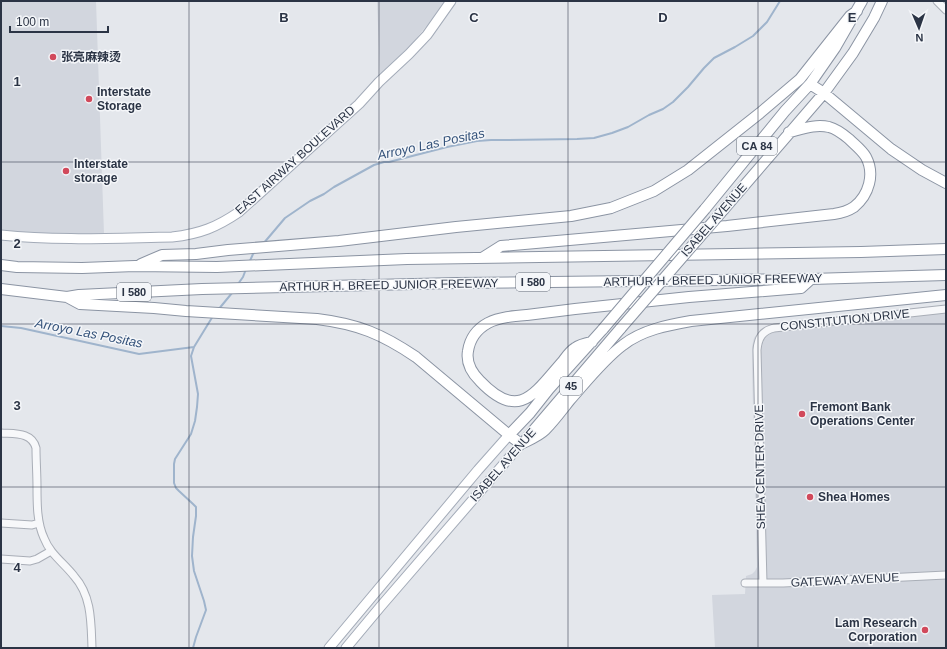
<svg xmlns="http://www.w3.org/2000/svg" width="947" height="649" font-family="Arial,'Noto Sans SC',sans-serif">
	<rect width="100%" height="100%" fill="#e4e7ec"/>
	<!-- built -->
	<path fill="#d2d6de" d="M1,1H96L104,234L81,235L25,233L1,230Z
		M377,1H445L428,24L411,45L380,74Z
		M946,305V648H715L712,595L745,594L746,576L752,574L755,571L757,567L752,366V347L754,338L761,329L769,325Z"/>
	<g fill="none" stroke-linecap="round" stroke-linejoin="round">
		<!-- stream -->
		<path stroke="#9fb4cc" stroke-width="2" d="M263,244L285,218L310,201L324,194L334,187L374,165L384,162H389L447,147L477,141L491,140H509L577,139L594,138L612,133L628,127L649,115L663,109L673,102L688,87L704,68L714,58L735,47L753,36L767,22L780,1
			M249,263L253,254L256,251
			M238,284L243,277L246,269
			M218,310L232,293
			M1,326L21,328L139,354L194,347
			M193,648L196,637L206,610L204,601L194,571L192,556L193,537L196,516V507L193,504L179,491L176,488L174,483V464L175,459L191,434L195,421L197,407L198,394L191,356L194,347L213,316"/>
		<defs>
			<path id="minor" d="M937,1L946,10
				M1,433C15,434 32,432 36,448C36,461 37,474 37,487C37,504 37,523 44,538C50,554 64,563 74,576C92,596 91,623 92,648
				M1,523L32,525L39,523
				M1,559L30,561L37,559L51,551
				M745,583H783L946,575
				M763,583L757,350C758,338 762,331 774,328L946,309"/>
			<path id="major" d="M1,235C58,241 115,238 172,237C200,234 217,227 239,212L359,104L379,82L409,54L427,35L451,1
				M329,648L478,470L509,435
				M346,648L381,606L521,444"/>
			<path id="highway" d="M810,84L824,93L891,149L922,170L946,183
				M705,209L785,111L810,84L835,48L862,1
				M724,209L824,93L853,53L874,18L882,1
				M482,258L501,246L727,226L834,214C841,213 848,211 854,207C869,195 875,174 866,157C862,150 855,145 849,139C843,134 837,129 829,127C815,124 802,129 789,132
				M141,264L162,255L196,254L228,250L339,241L456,227L571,216L611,208L654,191L688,170L760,113L800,79L850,16L857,11
				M1,265L17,267L82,268L135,266L217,267L407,259L861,252L946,249
				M1,289L67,297L79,295L202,289L457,283L811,279L946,275
				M67,297L80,304L154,308L186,311L317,319C358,324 382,334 416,357L509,435L521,444
				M592,342C587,343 579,345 575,348C570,351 566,357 563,361C534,394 519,422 480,381C472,373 466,362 468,351C470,338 477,329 488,323C500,317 514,316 527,315C543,313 559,311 575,309C613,305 651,301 689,297C726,294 764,291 801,288L811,279
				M509,435L530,413L549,389L603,329
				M527,438L621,328
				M521,444C529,440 539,436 545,430C554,421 562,410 570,400C586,382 604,359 623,345C642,330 668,325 691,321L946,295"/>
		</defs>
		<!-- minor casing -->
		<use href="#minor" stroke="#a9aeb7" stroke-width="9"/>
		<!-- major casing -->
		<use href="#major" stroke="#a3abb8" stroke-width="11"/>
		<!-- highway casing -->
		<use href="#highway" stroke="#8b94a3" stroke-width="12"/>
		<!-- minor -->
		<use href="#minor" stroke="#f7f8fa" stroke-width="7"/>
		<!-- major -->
		<use href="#major" stroke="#fff" stroke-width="9"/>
		<!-- highway -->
		<use href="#highway" stroke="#fff" stroke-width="10"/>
		<defs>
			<path id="highway-bridge" d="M621,328L724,209
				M603,329L705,209"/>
		</defs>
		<!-- highway-bridge casing -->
		<use href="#highway-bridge" stroke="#8b94a3" stroke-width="12" stroke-linecap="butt"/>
		<!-- highway-bridge -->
		<use href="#highway-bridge" stroke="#fff" stroke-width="10"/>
	</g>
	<!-- grid -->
	<path fill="none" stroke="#2b3445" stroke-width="1" stroke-opacity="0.55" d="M189,1V648M379,1V648M568,1V648M758,1V648M1,162H946M1,324H946M1,487H946"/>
	<!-- markers -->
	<g fill="#d1495b" stroke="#f4f6f9" stroke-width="1.5">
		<circle cx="53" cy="57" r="4"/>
		<circle cx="89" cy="99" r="4"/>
		<circle cx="66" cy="171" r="4"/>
		<circle cx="802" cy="414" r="4"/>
		<circle cx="810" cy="497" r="4"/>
		<circle cx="925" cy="630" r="4"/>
	</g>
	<g text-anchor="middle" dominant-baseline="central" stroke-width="3" stroke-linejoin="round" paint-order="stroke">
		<!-- shield labels -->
		<g fill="#f4f6f9" stroke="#676e7b" stroke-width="1">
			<rect x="737" y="137" width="40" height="18" rx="3"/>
			<rect x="516" y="273" width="34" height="18" rx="3"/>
			<rect x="117" y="283" width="34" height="18" rx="3"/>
			<rect x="560" y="377" width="22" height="18" rx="3"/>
		</g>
		<g font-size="11" font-weight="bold" fill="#2b3445">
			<text x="757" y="146">CA 84</text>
			<text x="533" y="282">I 580</text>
			<text x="134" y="292">I 580</text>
			<text x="571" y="386">45</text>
		</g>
		<!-- poi labels -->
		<g font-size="12" font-weight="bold" fill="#2b3445" stroke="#f4f6f9" text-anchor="start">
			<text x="61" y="57">张亮麻辣烫</text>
			<text x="97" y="92">Interstate<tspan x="97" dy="14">Storage</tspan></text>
			<text x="74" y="164">Interstate<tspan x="74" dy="14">storage</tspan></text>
			<text x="810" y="407">Fremont Bank<tspan x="810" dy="14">Operations Center</tspan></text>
			<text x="818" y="497">Shea Homes</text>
			<text x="917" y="623" text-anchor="end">Lam Research<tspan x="917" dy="14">Corporation</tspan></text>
		</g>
		<!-- street labels -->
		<g font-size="12" fill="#2b3445" stroke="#f4f6f9">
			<text transform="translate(295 160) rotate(-42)">EAST AIRWAY BOULEVARD</text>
			<text transform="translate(714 220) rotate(-49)">ISABEL AVENUE</text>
			<text transform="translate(713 280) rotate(-1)">ARTHUR H. BREED JUNIOR FREEWAY</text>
			<text transform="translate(389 285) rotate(-1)">ARTHUR H. BREED JUNIOR FREEWAY</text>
			<text transform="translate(845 320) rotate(-6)">CONSTITUTION DRIVE</text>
			<text transform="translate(503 465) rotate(-49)">ISABEL AVENUE</text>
			<text transform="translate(760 467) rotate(-91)">SHEA CENTER DRIVE</text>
			<text transform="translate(845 580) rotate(-3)">GATEWAY AVENUE</text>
		</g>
		<!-- water labels -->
		<g font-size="13" font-style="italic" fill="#34527a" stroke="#f4f6f9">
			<text transform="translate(431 144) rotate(-12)">Arroyo Las Positas</text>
			<text transform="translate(89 333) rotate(11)">Arroyo Las Positas</text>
		</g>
	</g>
	<g font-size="13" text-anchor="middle" font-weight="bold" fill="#2b3445" stroke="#f4f6f9" stroke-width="3" stroke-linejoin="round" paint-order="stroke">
		<text x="284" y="22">B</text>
		<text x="474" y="22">C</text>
		<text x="663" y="22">D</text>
		<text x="852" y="22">E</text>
		<text x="17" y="86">1</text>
		<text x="17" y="248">2</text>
		<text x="17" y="410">3</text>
		<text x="17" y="572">4</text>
	</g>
	<!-- border -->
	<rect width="947" height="649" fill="none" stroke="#2b3445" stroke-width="4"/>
	<!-- north arrow -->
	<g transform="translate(919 28) rotate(178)" stroke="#f4f6f9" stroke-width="3" paint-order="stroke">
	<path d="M0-3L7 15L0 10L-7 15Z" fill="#2b3445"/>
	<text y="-6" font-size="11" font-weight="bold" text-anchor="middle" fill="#2b3445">N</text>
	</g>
	<!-- scale -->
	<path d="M10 26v6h98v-6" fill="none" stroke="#2b3445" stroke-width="2"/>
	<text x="16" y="26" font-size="12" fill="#2b3445" stroke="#f4f6f9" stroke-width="3" paint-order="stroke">100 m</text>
</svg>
